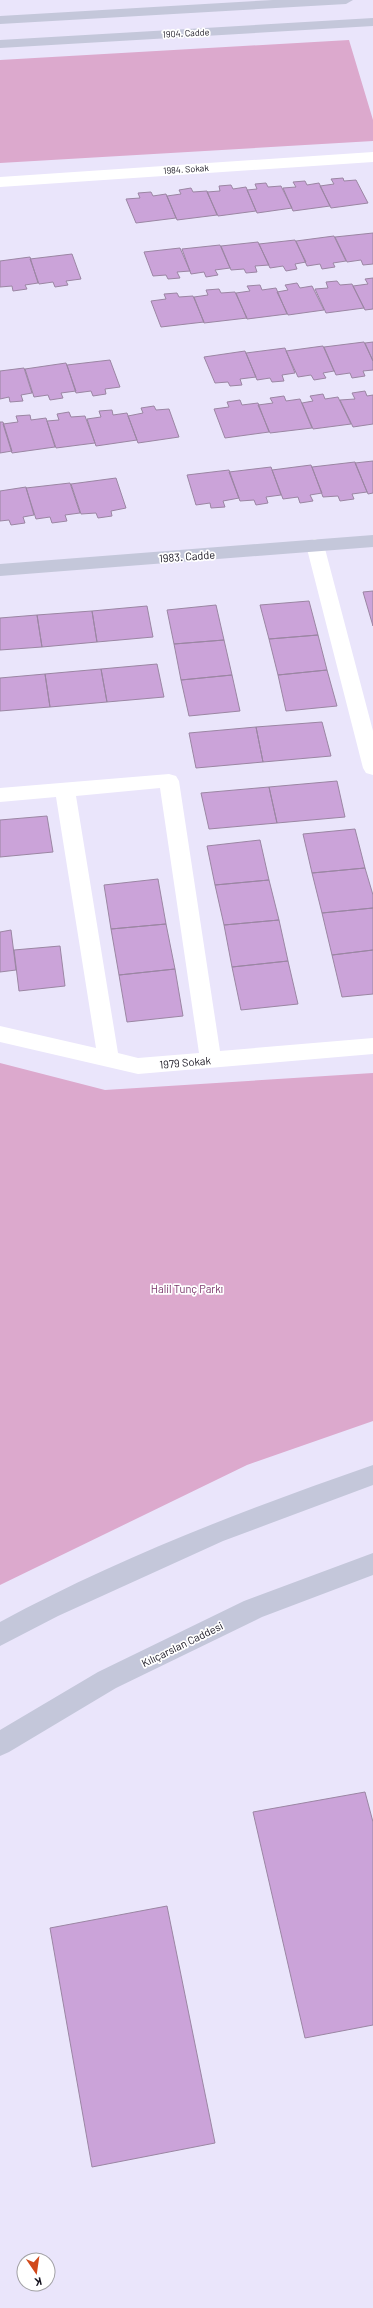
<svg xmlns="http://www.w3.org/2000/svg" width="373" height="2308" font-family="Barlow,sans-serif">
	<rect width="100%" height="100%" fill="#eae5fb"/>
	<!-- green -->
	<path fill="#dca9cd" d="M349,40L373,120V141L0,163V60Z
		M0,1063L105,1090L373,1073V1421L247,1465L0,1585Z"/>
	<!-- building -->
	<path fill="#cba3d9" stroke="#9b86a3" d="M343,178L344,181L356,180L368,203L331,208L320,186L334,184L331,179Z
		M305,181L307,185L319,183L330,206L293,211L283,188L296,187L293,182Z
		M266,183L268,187L281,186L292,208L257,213L247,190L257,189L255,184Z
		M231,185L233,189L246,187L256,211L218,216L207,192L220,191L219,186Z
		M191,188L193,192L207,191L217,215L177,220L167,196L181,194L179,190Z
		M151,192L153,196L166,194L176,218L136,223L126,199L140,198L138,193Z
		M373,233V264L363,265L361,260L347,262L335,237Z
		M334,236L346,261L333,263L335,267L322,269L320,264L307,266L296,241Z
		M295,240L306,262L295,264L297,269L286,271L283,266L270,268L259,244Z
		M258,242L269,265L255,266L257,272L246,273L244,269L231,270L221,246Z
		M220,245L230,268L215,270L218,275L206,277L204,272L191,274L182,249Z
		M180,248L190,271L177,272L180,278L168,279L166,275L153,276L144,252Z
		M72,254L81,279L66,281L68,285L55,287L53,282L39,284L30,259Z
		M30,257L38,283L25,285L27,289L13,291L12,286L0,287V261Z
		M373,278V309L365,310L353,286L368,284L365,279Z
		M337,281L340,285L352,284L364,308L326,313L315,289L328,288L326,282Z
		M297,283L300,288L312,286L324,310L288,315L277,292L288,290L285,285Z
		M260,285L262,290L276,288L287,314L247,319L236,293L250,291L247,286Z
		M219,289L221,293L235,292L247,318L204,323L194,297L208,295L206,290Z
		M177,293L179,297L193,296L204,322L161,327L151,301L166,299L164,294Z
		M364,342L373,361V370L363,371L365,376L352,378L350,373L336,375L324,347Z
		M373,342V361L365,343Z
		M323,346L334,371L323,373L326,378L314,380L311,375L298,377L286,351Z
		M285,348L295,373L282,375L284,381L272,382L270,378L257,380L246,353Z
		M245,351L256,377L240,379L242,385L230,386L228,382L215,383L204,357Z
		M110,360L120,387L105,389L106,394L93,396L91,391L76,393L67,365Z
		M66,363L76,391L61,393L63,398L50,400L48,395L34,397L25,369Z
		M24,368L32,393L21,395L23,401L10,402L9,397L0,399V371Z
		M365,391L367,396L373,395V424L353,427L340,400L355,399L352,393Z
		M323,394L325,399L338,397L351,424L313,429L302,403L313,401L310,396Z
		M284,396L286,401L300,399L312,428L270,433L258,405L273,403L270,398Z
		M240,400L242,405L258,403L269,432L225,438L214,409L229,407L227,402Z
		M154,406L156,410L169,409L179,437L138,443L128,416L143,413L141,408Z
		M112,410L113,415L127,413L137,440L96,446L87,419L101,417L99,411Z
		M69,412L71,417L85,416L95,443L56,448L47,421L59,420L57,414Z
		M30,415L31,420L46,418L55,447L12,453L3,424L18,422L16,416Z
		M0,422H3L12,451L0,453Z
		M373,461V493L368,494L355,463Z
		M355,462L367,492L352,494L354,499L340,501L338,496L323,497L312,467Z
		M311,465L322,493L310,495L313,501L300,503L298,497L283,499L272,470Z
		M271,467L281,495L266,497L268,503L256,505L254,500L240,501L229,472Z
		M229,470L239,498L223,501L225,507L211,508L210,503L196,505L187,475Z
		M116,478L126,508L111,511L112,516L98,518L96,513L81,514L71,484Z
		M70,483L80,513L65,515L67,521L52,523L50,517L36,519L26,488Z
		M26,487L34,515L23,517L25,523L11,525L9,520L0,521V491Z
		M373,591V626L363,592Z
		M309,601L318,635L269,639L260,605Z
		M216,605L224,640L174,644L167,610Z
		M147,606L153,637L97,642L92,611Z
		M92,611L97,642L42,647L37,615Z
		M37,615L42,647L0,650V618Z
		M318,635L327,670L278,675L269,639Z
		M224,640L232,675L181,680L174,644Z
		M157,664L164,697L107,702L101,669Z
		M101,669L107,702L50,707L45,674Z
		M327,670L337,706L286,711L278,675Z
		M45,674L50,707L0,711V678Z
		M232,675L240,711L189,716L181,680Z
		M322,722L331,756L263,762L256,727Z
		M256,727L263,762L196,768L189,733Z
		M337,781L345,817L277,823L269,787Z
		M269,787L277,823L209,829L201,793Z
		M47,816L53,852L0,857V820Z
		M355,829L365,868L312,873L303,834Z
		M260,840L269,880L215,885L207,846Z
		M365,868L373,895V908L322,913L312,873Z
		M158,879L166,924L111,929L104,885Z
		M269,880L279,920L224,925L215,885Z
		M373,908V950L332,955L322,913Z
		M279,920L288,961L232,967L224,925Z
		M166,924L175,969L119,975L111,929Z
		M11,930L16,970L0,972V932Z
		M60,946L65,986L19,991L14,950Z
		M373,950V994L342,997L332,955Z
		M288,961L298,1004L241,1010L232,967Z
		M175,969L183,1016L127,1022L119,975Z
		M365,1792L373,1822V2025L305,2038L253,1812Z
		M167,1906L215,2143L92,2167L50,1928Z"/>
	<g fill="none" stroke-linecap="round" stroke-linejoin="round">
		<!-- street -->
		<path fill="#fff" fill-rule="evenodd" d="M373,152V162L0,187V177Z
			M315,539L321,541L324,545L373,731V775L366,773L363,768L306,545L309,541Z
			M169,774L176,776L179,781L220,1051L373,1038V1054L138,1074L0,1042V1026L96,1048L56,797L0,802V788ZM160,788L199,1053L138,1058L118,1053L76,796Z"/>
		<!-- secondary -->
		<path fill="#c4c7da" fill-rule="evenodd" d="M273,0H353L346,4L0,24V16Z
			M373,18V26L0,48V40Z
			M373,535V547L0,576V564Z
			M373,1465V1485L223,1541L58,1616L0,1646V1622C118,1558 246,1509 373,1465Z
			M373,1553V1575L262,1617L116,1688L9,1752L0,1756V1730L98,1672L244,1601Z"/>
	</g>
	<g text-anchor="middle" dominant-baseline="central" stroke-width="3.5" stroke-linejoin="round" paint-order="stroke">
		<!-- far-street labels -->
		<g font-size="9" fill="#16131f" stroke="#fff">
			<text transform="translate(186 33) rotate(-3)">1904. Cadde</text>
			<text transform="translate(186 169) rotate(-4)">1984. Sokak</text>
		</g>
		<!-- street labels -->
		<g font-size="11" fill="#16131f" stroke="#fff">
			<text transform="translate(187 556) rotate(-4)">1983. Cadde</text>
			<text transform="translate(185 1062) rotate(-5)">1979 Sokak</text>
			<text transform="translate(182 1644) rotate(-26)">Kılıçarslan Caddesi</text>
		</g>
		<!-- park labels -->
		<g font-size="11" fill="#783368" stroke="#fff">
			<text x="187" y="1288">Halil Tunç Parkı</text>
		</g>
	</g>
	<!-- north arrow -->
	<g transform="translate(36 2272) rotate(167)"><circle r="19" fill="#ffffff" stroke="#a2a1a5"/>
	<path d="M0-3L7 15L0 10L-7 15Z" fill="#d1491b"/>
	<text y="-6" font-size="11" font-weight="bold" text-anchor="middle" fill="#16131f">K</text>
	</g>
</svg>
